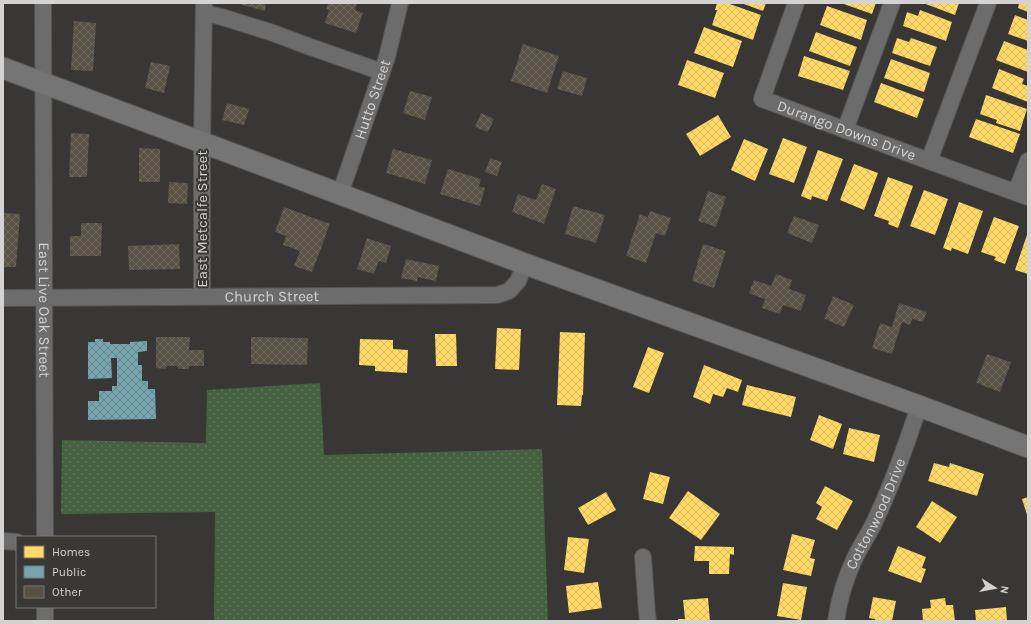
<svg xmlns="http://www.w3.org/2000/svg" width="1031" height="624" font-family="Karla,sans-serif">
	<defs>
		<pattern id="grass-dots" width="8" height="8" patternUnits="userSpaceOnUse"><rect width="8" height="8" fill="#456140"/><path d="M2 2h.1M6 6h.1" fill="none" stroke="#5f775b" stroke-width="1.8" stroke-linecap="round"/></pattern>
		<pattern id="homes-cross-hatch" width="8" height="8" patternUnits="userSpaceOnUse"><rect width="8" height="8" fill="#ffd966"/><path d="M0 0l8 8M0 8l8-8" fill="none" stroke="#d9ba5e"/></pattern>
		<pattern id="public-cross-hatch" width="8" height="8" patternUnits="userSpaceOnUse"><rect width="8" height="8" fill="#76a5af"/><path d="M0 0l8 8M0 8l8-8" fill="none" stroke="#66868d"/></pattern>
		<pattern id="building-cross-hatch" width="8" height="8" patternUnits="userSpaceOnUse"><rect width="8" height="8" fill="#585146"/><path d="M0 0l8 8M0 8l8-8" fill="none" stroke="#6f6960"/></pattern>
	</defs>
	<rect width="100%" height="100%" fill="#383736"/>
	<!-- grass -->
	<path fill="url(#grass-dots)" d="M320,383L324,455L542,449L548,621H214L215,512L61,514L62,440L206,443L207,390Z"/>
	<!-- homes -->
	<path fill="url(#homes-cross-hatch)" d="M717,3H727L761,15L753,40L712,25L717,10H715Z
		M741,3H766L763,11Z
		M841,3H876L872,14Z
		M923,3H959L955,15Z
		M1019,3H1028V12L1018,8Z
		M827,6L867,20L861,40L820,25Z
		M920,10L952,22L946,41L903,26L907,12L918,16Z
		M1015,15L1028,20V41L1008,34Z
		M704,27L742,41L733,67L694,53Z
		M816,32L857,47L850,66L809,51Z
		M897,38L909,42L911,38L937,47L930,66L892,53Z
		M1004,41L1028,50V72L996,60Z
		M804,56L850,71L843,90L798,76Z
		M891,59L930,73L924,92L884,78Z
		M687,60L724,73L715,98L678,85Z
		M999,69L1024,79L1022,84L1028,86V102L992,88Z
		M881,83L924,99L917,118L874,102Z
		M986,95L1027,109L1020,131L996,123L997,120L980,114Z
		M718,115L731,137L700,156L686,134Z
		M976,119L1020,134L1013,153L969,137Z
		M783,138L807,147L794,183L769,174Z
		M744,139L768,149L755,181L731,170Z
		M818,150L843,159L827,201L812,196L811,200L801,196Z
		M854,164L878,173L864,210L840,200Z
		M888,177L913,186L898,228L888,224L889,221L874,216Z
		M924,190L948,199L935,235L910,226Z
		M959,202L983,211L968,254L952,248L951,251L943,248Z
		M994,217L1019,226L1005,264L994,260L996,257L981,252Z
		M1028,232V274L1015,270Z
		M497,328L521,329L519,370L495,369Z
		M560,332L585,333L583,395H582L581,406L557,405Z
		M435,334H456L457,366H436Z
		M360,339L393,340V349L408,350L407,373L375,371V366L359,365Z
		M648,347L664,353L649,393L633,387Z
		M704,365L742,380L738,392L727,388L723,397L713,394L710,404L693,397Z
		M747,385L796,397L791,417L742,405Z
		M819,415L842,424L833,449L810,440Z
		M849,428L880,435L874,462L843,454Z
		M934,463L949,467L950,463L984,474L977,496L928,481Z
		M650,472L670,477L663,504L643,499Z
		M825,486L853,501L837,530L816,519L822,507L816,503Z
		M688,491L720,514L701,540L669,518Z
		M606,492L616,510L588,525L578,508Z
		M1028,497V518L1022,499Z
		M932,501L957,517L940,543L916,527Z
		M792,534L815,540L810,558L815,559L811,576L783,570Z
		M568,537L589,539L584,573L564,570Z
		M695,546L734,547V555L730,554L729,574H709V561H694Z
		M898,546L926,557L922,568L926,569L921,583L888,571Z
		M598,582L602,608L569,613L566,586Z
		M783,583L807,587L801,620L777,616Z
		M873,597L896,601L892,621H875V619L869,618Z
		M708,598L710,621H678V619H685L683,600Z
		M945,598L946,605H953L955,621H923L922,609L931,608L930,600Z
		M1006,607L1007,621H976L975,610Z"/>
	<!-- public -->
	<path fill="url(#public-cross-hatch)" d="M95,339H103V342H110V344H130V342L147,341V351L138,352V365H142V381H148V389H155L156,419L88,420V401H99V391H112V386H117V358H111L112,378L88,379V342H95Z"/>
	<!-- building -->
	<path fill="url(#building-cross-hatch)" d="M235,3H266L265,11Z
		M328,3H357L355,10L363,13L356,33L325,23L329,10L326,9Z
		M74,21L96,23L93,71L71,70Z
		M523,44L559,56L547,93L511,81Z
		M151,62L170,66L164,93L145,88Z
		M563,71L587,78L582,96L557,89Z
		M410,91L432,97L425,120L403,113Z
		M227,103L249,109L244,125L222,120Z
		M481,113L494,119L488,132L475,127Z
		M71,133L89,134L87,177H69Z
		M139,148L160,149V182H139Z
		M393,149L432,160L425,184L386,173Z
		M490,158L502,162L497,176L485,172Z
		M448,169L481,179L479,186L485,188L480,206L440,194Z
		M169,182L188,183L187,204L168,203Z
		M542,184L556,189L544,224L512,212L518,194L536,200Z
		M708,191L726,197L716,227L698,221Z
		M573,206L605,215L596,243L565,234Z
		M284,207L330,224L312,272L294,266L300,251L283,245L286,236L275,232Z
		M650,211L671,218L665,236L656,233L646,263L626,256L640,214L648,217Z
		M3,213L20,214L16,267H3Z
		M794,216L819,225L812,243L787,233Z
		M81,223H102L101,256H70V236H81Z
		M367,238L391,246L386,263L379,261L374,274L357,269Z
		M179,244L180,269L129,270L128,246Z
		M703,244L726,251L714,288L692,281Z
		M406,259L439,266L436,281L418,277L417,281L401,278Z
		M776,274L792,280L789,289L806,295L801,311L783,305L780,314L762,308L765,299L749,293L754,280L771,286Z
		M833,296L854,305L844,327L824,319Z
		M899,303L927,312L923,322L912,319L910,325L902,322L892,354L872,348L880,323L892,327Z
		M156,337H190L189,350H204V366H189V369H178V366H166V369L156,368Z
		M251,337L308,338L307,365L251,364Z
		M987,354L1011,362L1000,392L976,383Z"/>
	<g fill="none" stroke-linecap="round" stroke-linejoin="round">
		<defs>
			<g id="minor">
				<path id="s1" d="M43,3L45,537"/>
				<path id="s2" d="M796,3L762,99L929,161L1028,197"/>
				<path d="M204,13L222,17L273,33L305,45L382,72"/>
				<path d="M845,130L892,3"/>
				<path d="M929,161L988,3"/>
				<path d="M1016,192L1028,161"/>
				<path id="s3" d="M340,194L387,57L400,3"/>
				<path d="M202,296V143L204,3"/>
				<path id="s4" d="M3,298L497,295L509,291L518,281L525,264"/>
				<path d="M3,541L17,542"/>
				<path d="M643,557L647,613L648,621"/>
				<path d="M45,607V621"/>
				<path id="s5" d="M836,621C839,600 845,579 854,560C860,547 868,535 874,523C892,485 906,446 919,406"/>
			</g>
			<path id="major" d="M3,68L340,194L525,264L919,406L1028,447"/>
		</defs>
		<!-- minor casing -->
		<use href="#minor" stroke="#545352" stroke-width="18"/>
		<!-- major casing -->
		<use href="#major" stroke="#545352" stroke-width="23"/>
		<!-- minor -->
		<use href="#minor" stroke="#6c6c6c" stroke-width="16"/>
		<!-- major -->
		<use href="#major" stroke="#757576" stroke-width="21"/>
	</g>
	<g text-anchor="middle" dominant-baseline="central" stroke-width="4" stroke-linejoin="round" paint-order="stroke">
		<!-- street labels -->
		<g font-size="15" fill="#d4d3d2" stroke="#393835">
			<text stroke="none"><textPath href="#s3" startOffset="100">Hutto Street</textPath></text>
			<text stroke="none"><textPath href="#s2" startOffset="192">Durango Downs Drive</textPath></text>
			<text transform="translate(202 219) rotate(-90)">East Metcalfe Street</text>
			<text stroke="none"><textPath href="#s4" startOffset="269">Church Street</textPath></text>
			<text stroke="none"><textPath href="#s1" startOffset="307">East Live Oak Street</textPath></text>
			<text stroke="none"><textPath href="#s5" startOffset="115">Cottonwood Drive</textPath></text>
		</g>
	</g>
	<!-- border -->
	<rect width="1031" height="624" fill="none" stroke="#d4d3d2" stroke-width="8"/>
	<!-- legend -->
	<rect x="16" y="536" width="140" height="72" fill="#393835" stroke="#777674"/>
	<rect x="24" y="546" width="20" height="12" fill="#ffd966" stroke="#777674"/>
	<text x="52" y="556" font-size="12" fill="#d4d3d2">Homes</text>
	<rect x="24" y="566" width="20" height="12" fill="#76a5af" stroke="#777674"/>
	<text x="52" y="576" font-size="12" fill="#d4d3d2">Public</text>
	<rect x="24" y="586" width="20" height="12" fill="#585146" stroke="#777674"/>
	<text x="52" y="596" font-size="12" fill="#d4d3d2">Other</text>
	<!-- north arrow -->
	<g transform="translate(995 588) rotate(101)" stroke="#393835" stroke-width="3" paint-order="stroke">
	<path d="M0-3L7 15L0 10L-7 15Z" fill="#d4d3d2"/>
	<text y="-6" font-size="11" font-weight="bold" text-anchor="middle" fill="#d4d3d2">N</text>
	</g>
</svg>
